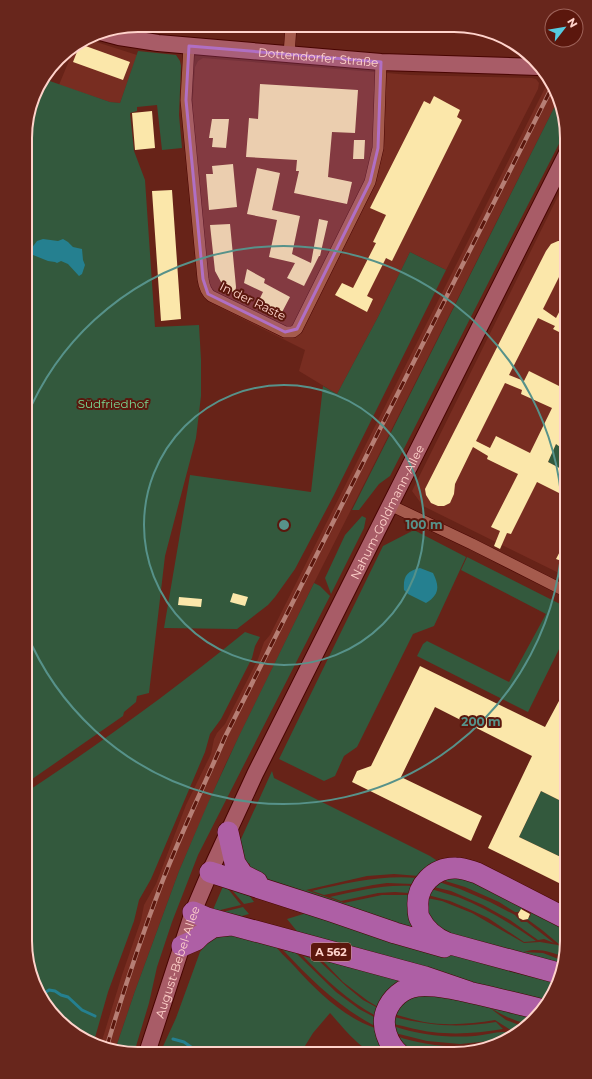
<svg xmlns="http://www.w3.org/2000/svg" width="592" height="1079" font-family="Montserrat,sans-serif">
	<rect width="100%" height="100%" fill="#672318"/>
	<!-- built -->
	<path fill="#782d21" d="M87,39L137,55L120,103L110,102L59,85L75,46Z
		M203,58L411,75L532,78L536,79L539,83L538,89L446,270L410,252L378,317L337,394L299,371L305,350L211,303L192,110L195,67L198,61Z
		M548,82L559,98L314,583L225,765L179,871L135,991L115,1050L101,1044L122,975L141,920L144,905L156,884L186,805L211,754L214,739L217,733L225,724L258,659L264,642L270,635Z
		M567,178V577L423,506L412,491Z"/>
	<!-- green -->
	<path fill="#33593d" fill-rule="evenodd" d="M138,25H175L170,32L130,26Z
		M138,51L176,55L180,61L181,66L179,115L182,148L162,150L157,105L137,107V111L130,113L134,151L145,180L155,327L199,325L201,360V396L196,438L165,556L149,693L137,696L136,702L124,712L123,716L25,784L26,123L37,88L44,79L110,102L120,103Z
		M559,98L561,101L566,130L390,476L379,484L359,510H352Z
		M410,252L446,270L334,495L295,569L275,597L268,605L237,629L164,628L190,475L311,492L323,386L337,394L378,317Z
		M567,434V468L565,471L548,462L556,444L560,446Z
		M362,516L366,518L364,528L331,594L325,578L345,535Z
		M414,530L466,557L434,626L413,634L357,747L344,756L335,776L324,781L279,759L383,546Z
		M467,557L560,604L567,618V633L528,712L417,656L423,644L427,641L509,682L546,614L461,570Z
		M314,583L320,586L330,596L198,855L172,922L157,967L149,1003L134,1053H123L115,1050L135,991L179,871L208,803L238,738Z
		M245,632L260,637L255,646L252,658L221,719L210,734L205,752L151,879L139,900L134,921L108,992L94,1041L69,1031L31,978L25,941V793C101,743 175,689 245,632Z
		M272,771L274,778L430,856L442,864L432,868L421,931L266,883L250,867V864L245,862L239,845L241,839ZM259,874L306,890L367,876L394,874L419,876L417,878C381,875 347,883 312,891L324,895L373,885L387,883L413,884L412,886C383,884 357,891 330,897L341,901L378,893L395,892L409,893L408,895H382L344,903Z
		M541,791L567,804V850L563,858L519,837Z
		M455,873L464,874L497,888L567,927L566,950L542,930L527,919L530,917L531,913L527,908H523L518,912H515L499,902L465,887L442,880L439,882L460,889L490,902L515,915L521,922H527L554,943L544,939L538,940L510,920L483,905L451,891L434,887L431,889C440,892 449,894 458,897C486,908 512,924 536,941L524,942L488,918L471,910L450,901L428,895L427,898L442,901L472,913L524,943L540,942L558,945L566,952L564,957C552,952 536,947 524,952L543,953L561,960L562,961L559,969C534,962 509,956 485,949C468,945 447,942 433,930C418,918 418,894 432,881C439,876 447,874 455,873Z
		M225,882L242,885L254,902L244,904Z
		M224,884L241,905L212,912Z
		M243,907L249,914L228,920L211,915Z
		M313,911L556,978L545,1005L305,941L287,919Z
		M224,928L233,930C291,946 347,964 405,981L406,984C382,999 379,1012 383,1038L381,1039L385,1048L390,1054C386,1054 381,1054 377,1054C361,1051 341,1025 330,1013L313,1033L300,1054L160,1053L176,1018L200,952L213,936L211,932L218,929ZM276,946L322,960L343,982L368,1001L378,1007V1008L363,1000L347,987L318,960L303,956C325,979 348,1001 376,1016V1018L359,1009L336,992L296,953L283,950C310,979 340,1008 375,1026V1028C343,1017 317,991 295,967C289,960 280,953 276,946Z
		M429,988L537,1015L526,1023C512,1021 502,1014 490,1008L506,1020L522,1026L514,1031L509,1029L495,1020C472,1024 447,1026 424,1022C414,1020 404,1017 394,1014V1017C432,1026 458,1028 496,1022L503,1029C479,1033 456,1035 432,1032C419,1031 406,1026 393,1024V1026C419,1035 448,1038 475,1036C487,1035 500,1030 512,1033L501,1040L460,1044L427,1041L395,1033L396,1036C428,1047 466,1050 499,1042C497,1044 494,1046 491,1048C480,1053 412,1058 403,1051C397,1047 393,1041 391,1034C382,1006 403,989 429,988Z"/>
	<!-- water -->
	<path fill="#258090" d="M43,239L58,241L63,239L68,242L73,247L82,249L83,260L85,265L82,274L79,276L68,264L61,261L57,263L55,262L48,261L33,255L31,249L37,241Z
		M420,568L433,573C440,587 439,595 426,603L408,594L404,590C403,576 407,571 420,568Z"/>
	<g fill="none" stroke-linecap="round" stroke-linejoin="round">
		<!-- stream -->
		<path stroke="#258090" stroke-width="3" d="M43,994L49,990L55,991L61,995L68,997L82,1010L95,1016
			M173,1039L184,1042L198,1052L207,1053
			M269,1053H277"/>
	</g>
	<!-- building -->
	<path fill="#fbe7aa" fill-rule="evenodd" d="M80,44L130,62L123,80L73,62Z
		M260,84L358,90L355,133L332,132L328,177L352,182L347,204L294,193L299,171H296L297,160L246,157L249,118L258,119Z
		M434,96L460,110L457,117L462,120L392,261L386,258L367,296L373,299L367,312L335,295L342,283L353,288L376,243L373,242L386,215L370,208L424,101L430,104Z
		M152,111L155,148L135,150L132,113Z
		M212,119H229L226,148L212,147L213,138H209Z
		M354,140H365L364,159H353Z
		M233,164L237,207L209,210L206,174H213L212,166Z
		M257,168L280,173L272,210L300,216L292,254L311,263L319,219L328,221L320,256H319L304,286L287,278L295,263L269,257L277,220L247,214Z
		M172,190L181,319L161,321L152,191Z
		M230,224L236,287L235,294L221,282L215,271L210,225Z
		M558,241H567V269L562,271L543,309L556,318L567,297V336L553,329L555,326L538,318L509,375L524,381L529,371L567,390V421L562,430L567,434L560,447L556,444L548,462L567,472V497L537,482L511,534L507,533L500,549L494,546L500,531L491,527L518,474L487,459L488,456L473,447L455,484L454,494L450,503L444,506H438L431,503L426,495L425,489L546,251L551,244ZM505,383L522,390L521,394L552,408L530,453L496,436L490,448L476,441Z
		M247,269L265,279L264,283L290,297L280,316L257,304L263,292L244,283Z
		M567,538V563L556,559Z
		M233,593L248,597L245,606L230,602Z
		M179,597L202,599L201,607L178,605Z
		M420,666L545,727L567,686V740L559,755L567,759V804L541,791L519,837L567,860V887L488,848L532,756L435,707L401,777L482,816L471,841L352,782L357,771L371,766Z
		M521,909L530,914L528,919L523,920L519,918L518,914Z"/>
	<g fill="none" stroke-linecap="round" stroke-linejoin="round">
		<defs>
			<path id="street" d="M189,46L186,100L203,279C204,286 206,292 211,296L285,332H293L297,329L370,182L378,148L381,62
				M289,55L291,26
				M390,505L472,544L567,592"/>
			<g id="secondary">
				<path id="s1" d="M100,32L119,37L158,43L381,62L538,67"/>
				<path id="s2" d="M147,1053L193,912L213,865L255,774L567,153"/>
			</g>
			<path id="highway" d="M228,832L235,863L243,875L257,882
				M210,872L331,911L395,933L444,947
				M193,912L207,918L425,977L469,992
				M182,946L196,940L201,935L213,927L231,925
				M558,973L447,943C435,938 426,931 420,919C418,916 418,911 418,907C416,886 434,867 456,868C464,868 470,871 477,873L567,919
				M399,1054C388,1044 381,1026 386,1012C391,998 403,988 417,986C430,984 442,987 454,989C484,995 514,1003 544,1010"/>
		</defs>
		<!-- street casing -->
		<use href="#street" stroke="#480400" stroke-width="12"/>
		<!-- secondary casing -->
		<use href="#secondary" stroke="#480400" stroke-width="18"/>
		<!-- highway casing -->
		<use href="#highway" stroke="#480400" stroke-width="22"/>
		<!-- street -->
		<use href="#street" stroke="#a55b4d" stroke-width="11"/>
		<!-- secondary -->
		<use href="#secondary" stroke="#a85c67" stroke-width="16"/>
		<!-- highway -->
		<use href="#highway" stroke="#ae5fa5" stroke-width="21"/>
		<defs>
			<path id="rail" d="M107,1046C123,992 141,938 161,885C180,835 204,786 225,737L552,87"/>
		</defs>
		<!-- rail casing -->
		<use href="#rail" stroke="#b67f75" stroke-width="4.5"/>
		<!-- rail -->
		<use href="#rail" stroke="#5b170d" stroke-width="3" stroke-dasharray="9" stroke-linecap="butt"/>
	</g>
	<!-- marked area -->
	<path fill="#b06fc4" fill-opacity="0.2" stroke="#b06fc4" stroke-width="3" stroke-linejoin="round" d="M189,46L381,62L378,148L370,182L297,329L285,332L208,294L203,279L186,100Z"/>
	<!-- distance rings -->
	<g fill="none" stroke="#57928a" stroke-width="2">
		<circle cx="284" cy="525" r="140"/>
		<path d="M26 418A279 279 0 1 1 26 632"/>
	</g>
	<g text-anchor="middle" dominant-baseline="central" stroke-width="4" stroke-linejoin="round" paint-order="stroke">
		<!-- shield labels -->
		<rect fill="#5b170d" stroke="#ce9b92" stroke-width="1" x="311" y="943" width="40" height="18" rx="3"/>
		<g font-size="11" font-weight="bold" fill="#ffd3cb">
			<text x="331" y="952">A 562</text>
		</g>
		<!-- street labels -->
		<g font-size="12" fill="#ffd3cb" stroke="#5b170d">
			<text stroke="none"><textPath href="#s1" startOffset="220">Dottendorfer Straße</textPath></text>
			<text transform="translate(253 301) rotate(26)">In der Raste</text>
			<text stroke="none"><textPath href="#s2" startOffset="593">Nahum-Goldmann-Allee</textPath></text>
			<text stroke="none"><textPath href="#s2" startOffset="96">August-Bebel-Allee</textPath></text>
		</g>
		<!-- park labels -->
		<g font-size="12" fill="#79db95" stroke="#5b170d">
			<text x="113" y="403">Südfriedhof</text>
		</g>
	</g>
	<!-- crop -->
	<path d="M0 0H592V1079H0ZM138 32H454A106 106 0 0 1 560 138V941A106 106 0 0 1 454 1047H138A106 106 0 0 1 32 941V138A106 106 0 0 1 138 32Z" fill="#68261c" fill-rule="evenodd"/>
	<path fill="none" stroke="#ffd3cb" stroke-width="2" d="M138 32H454A106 106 0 0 1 560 138V941A106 106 0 0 1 454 1047H138A106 106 0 0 1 32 941V138A106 106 0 0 1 138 32Z"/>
	<circle cx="284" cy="525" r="6" fill="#57928a" stroke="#5b170d" stroke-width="2"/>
	<g font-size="12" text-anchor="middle" font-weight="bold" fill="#57928a" stroke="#5b170d" stroke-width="4" stroke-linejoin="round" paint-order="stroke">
		<text x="424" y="529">100 m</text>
		<text x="481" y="726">200 m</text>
	</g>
	<!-- north arrow -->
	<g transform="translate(564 28) rotate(59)"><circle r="19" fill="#5b170d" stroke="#9d6259"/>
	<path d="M0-3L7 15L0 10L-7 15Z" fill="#55cadf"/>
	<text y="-6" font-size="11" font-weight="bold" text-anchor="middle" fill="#ffd3cb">N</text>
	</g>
</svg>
